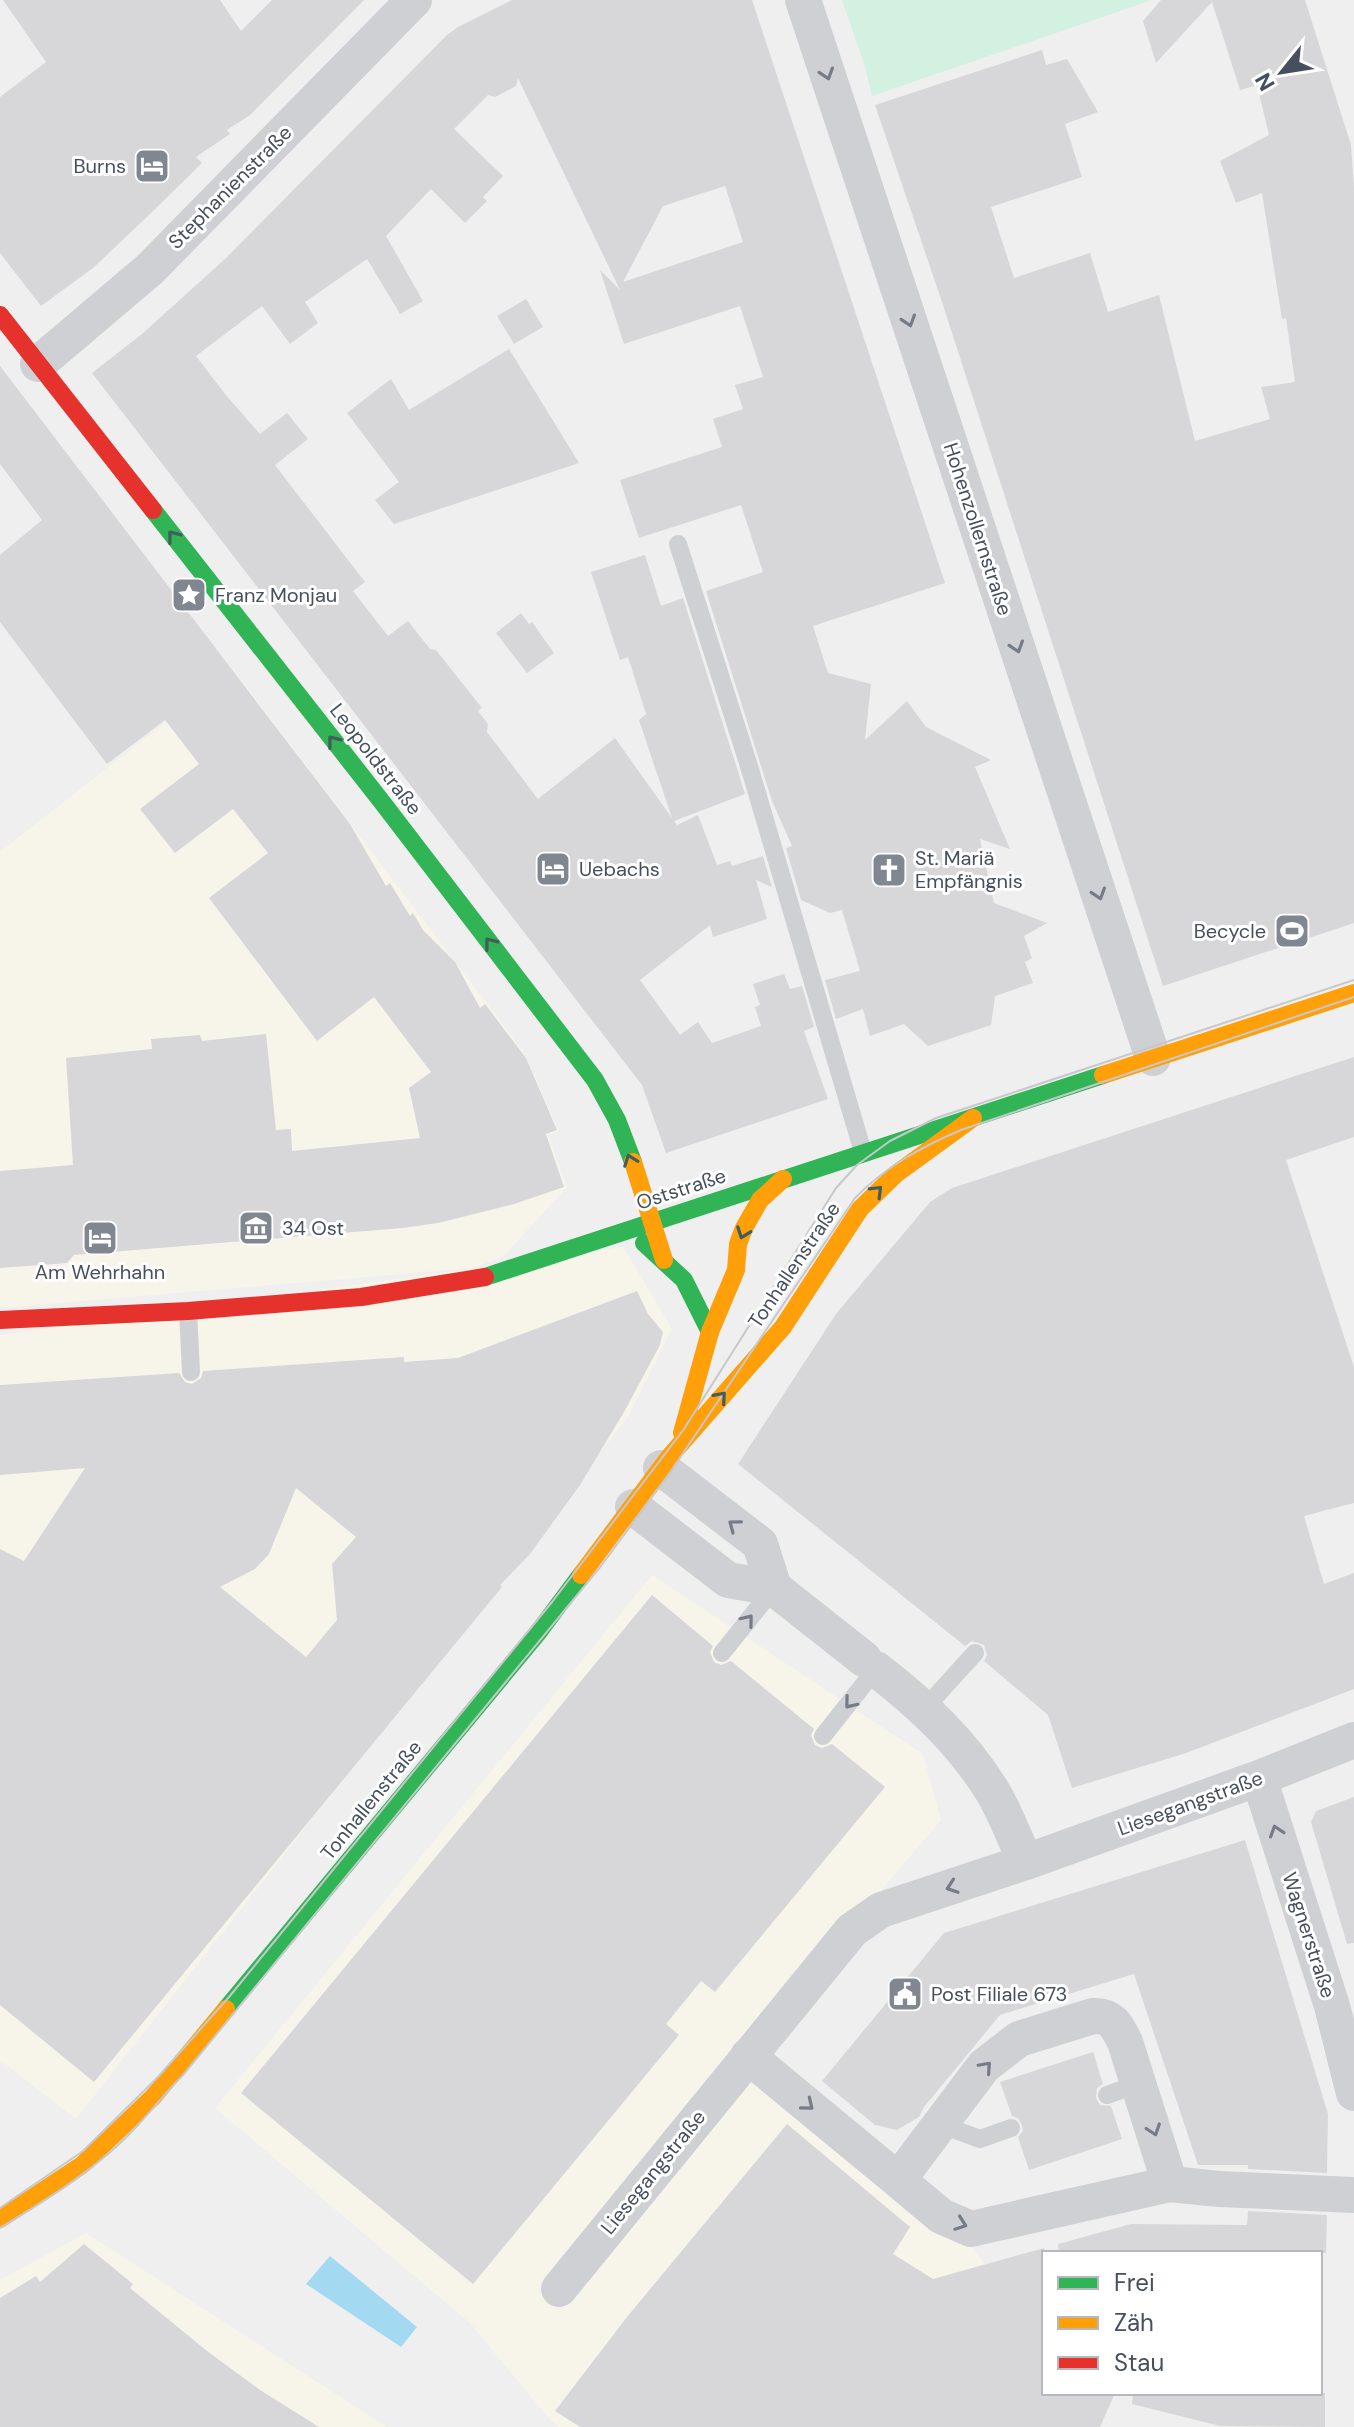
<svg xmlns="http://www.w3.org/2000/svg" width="1354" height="2427" font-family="'DM Sans',sans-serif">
	<rect width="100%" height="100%" fill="#f0efef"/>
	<!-- commercial -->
	<path fill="#f7f4ea" d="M233,669L523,1051L559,1131L548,1135L567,1187L502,1258L472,1268L0,1308V852Z
		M623,1247L672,1329L628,1417L76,2119L0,2060V1335Z
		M652,1575L923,1754L941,1820L731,2067L970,2244L1044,2347V2393H1078L1102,2427H559L550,2420L470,2323L215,2108Z
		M86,2233L387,2427H0V2280Z"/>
	<!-- green -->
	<path fill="#d2f1e1" d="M842,0H1152L872,96L865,67Z"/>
	<!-- water -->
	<path fill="#a4d9f2" d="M330,2256L417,2327L401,2347L306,2284Z"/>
	<!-- building -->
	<path fill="#d7d7d9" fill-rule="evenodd" d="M3,0H220L241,31L272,0H364L250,115L227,130L230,134L196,157L202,163L149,215L93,268L41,306L0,253V97L46,62Z
		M512,0H752L945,583L813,626L828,673L871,684L865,740L907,701L926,727L991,760L975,767L1010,849L980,839L994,903L1047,923L1024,936L1032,958L1025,962L1033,983L995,996L991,1025L928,1046L904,1024L870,1036L863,1009L836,1019L825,980L860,971L842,910L830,913L801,900L786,848L792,846L772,801L706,591L763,572L741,505L639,538L620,480L722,447L713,419L743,409L735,385L763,377L740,306L624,344L600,270L620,290L518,78L516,86L495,97L488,95L454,129L503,176L483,197L487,201L465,223L431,189L386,236L423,301L400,314L367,259L305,302L318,323L290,344L262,306L196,356L225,394L260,434L287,413L308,439L275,465L365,582L353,591L388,636L408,621L430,649L436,650L482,708L478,711L488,724L487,732L538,799L615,738L672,818L639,720L646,714L628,657L620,660L591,572L645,555L661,606L683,598L745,794L674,821L677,825L698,815L717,865L730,861L732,866L763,856L772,887L756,880L767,919L713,937L710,925L640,980L680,1035L698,1022L712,1043L761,1026L755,1007L760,1005L753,984L784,974L790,989L802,986L814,1027L804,1031L828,1099L666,1153L642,1085L92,373L142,334L225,259L447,35L458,27ZM725,186L743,242L623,282L663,206Z
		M1161,0H1305L1351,145L1354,188V923L1163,986L942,302L875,105L1042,50L1046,65L1067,59L1098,112L1065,124L1082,177L991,207L1014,278L1090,253L1108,312L1159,295L1195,441L1270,419L1261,387L1295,382L1286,318L1282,319L1262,193L1236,203L1220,161L1269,135L1257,85L1240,90L1212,2L1156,63L1143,21Z
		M526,299L543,327L514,344L497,316Z
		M509,349L579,463L394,524L375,500L399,482L347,413L391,379L409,410Z
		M0,366L350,824L386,886L390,883L410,916L413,913L423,930L455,962L480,1008L485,1004L526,1058L557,1130L546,1134L564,1187L514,1204L438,1223L403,1228L74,1255L67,1263L0,1268V1171L73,1165L66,1058L152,1049L151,1039L200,1035L202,1041L266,1034L276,1130L291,1129L292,1151L420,1138L409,1088L431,1072L374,997L317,1041L209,898L268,853L233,809L175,853L140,809L199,764L165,720L107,764L0,622V555L42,520L0,464Z
		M521,613L529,624L532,622L554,653L527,673L496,633Z
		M1354,1057V1137L1286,1160L1354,1367V1503L1304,1516L1324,1584L1354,1573V1689L1186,1753L1072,1788L1048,1715L984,1661L987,1655L984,1645L972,1641L965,1646L738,1464L836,1314L930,1202L952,1188Z
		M637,1291L648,1314L663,1332L660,1345L624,1412L580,1485L530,1554L500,1585L502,1587L94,2082L0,2005V1549L24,1561L85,1468L0,1475V1385L179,1373L185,1382L192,1384L201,1378L203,1371L404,1357V1362L458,1358ZM296,1488L356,1537L332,1564L337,1620L306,1657L220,1587L255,1569L269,1554Z
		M652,1595L713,1646L710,1652L714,1662L721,1665L731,1661L814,1729L811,1735L815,1745L822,1748L832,1744L885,1787L715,1992L701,1981L666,2024L679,2035L473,2284L241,2093Z
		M1354,1797V1943L1347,1944L1311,1822L1316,1811Z
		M1245,1840L1328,2114L1327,2173L1248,2169V2165H1198L1134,1974L1000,2015L924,2107L919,2117L897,2130L875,2125L822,2081L944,1933Z
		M1093,2052L1103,2084L1097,2088L1096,2098L1100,2105L1111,2106L1122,2139L1029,2170L1018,2137L1023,2131L1022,2125L1018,2118L1012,2116L1000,2082Z
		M787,2124L910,2227L893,2254L933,2279L1044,2248V2393H1115L1100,2427H580L555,2411L627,2317Z
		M1248,2211L1327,2215L1326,2253H1059L1058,2244L1131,2224L1247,2225Z
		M84,2244L133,2284L130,2288L207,2351L260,2390L319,2427H0V2298L36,2276L40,2282Z
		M1133,2393H1325V2427L1220,2426L1132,2404Z"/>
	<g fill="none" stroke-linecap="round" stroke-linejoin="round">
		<!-- lane -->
		<path stroke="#ced0d4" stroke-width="18" d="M678,544L749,766L863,1152
			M188,1311L191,1372
			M722,1653L774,1588
			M925,1708L975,1653
			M823,1736L876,1669
			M1107,2095L1138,2084
			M942,2125L980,2139L1011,2128"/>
		<!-- street -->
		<path stroke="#ced0d4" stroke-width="36" d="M803,0L1153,1058
			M38,364L150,269L414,0
			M661,1468L760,1544L774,1588
			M633,1507L728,1580L774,1588L864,1659
			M876,1669C921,1704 961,1741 991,1789C1005,1811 1014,1838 1026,1862L1259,1778L1354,1740
			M1259,1778L1332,2006L1354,2093
			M748,2056L898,2180L984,2066L1019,2039L1093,2016C1112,2015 1117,2026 1125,2042L1170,2184L1219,2189L1354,2195
			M898,2180L941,2216L971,2229L1170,2184
			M559,2289L852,1930L881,1910L1026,1862"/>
		<!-- fast -->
		<path stroke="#30b455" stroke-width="18" d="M153,510L382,802L595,1080L617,1120L633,1162
			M644,1243L684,1280L710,1332
			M485,1277L1103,1075
			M226,2009L537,1634L581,1575"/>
		<!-- slow -->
		<path stroke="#ff9f0a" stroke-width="18" d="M1103,1075L1354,993
			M633,1162L664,1260
			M682,1433L710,1332L736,1270L738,1244L744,1228L760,1200L783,1179
			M581,1575L670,1456L783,1327L860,1209L896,1174L973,1118
			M0,2219L82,2165L153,2097L226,2009"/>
		<!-- jam -->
		<path stroke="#e5322d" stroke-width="18" d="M0,315L153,510
			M0,1320L188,1311L361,1297L485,1277"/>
		<!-- tram -->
		<path stroke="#c6c8cb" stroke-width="2" d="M0,2208L83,2151L158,2077L229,1997L552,1602L684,1429L836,1188L857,1165L890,1141L936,1118L1354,980
			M0,2228C48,2199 100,2167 138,2125C153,2109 167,2091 183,2075L601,1566L669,1474L855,1198C885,1167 921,1147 961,1130L1354,997"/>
	</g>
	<!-- one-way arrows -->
	<defs><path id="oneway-chevron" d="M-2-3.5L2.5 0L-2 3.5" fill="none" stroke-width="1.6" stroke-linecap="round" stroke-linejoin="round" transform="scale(2)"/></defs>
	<g stroke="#757c87">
		<use href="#oneway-chevron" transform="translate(827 74) rotate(72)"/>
		<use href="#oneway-chevron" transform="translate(909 321) rotate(72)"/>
		<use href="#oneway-chevron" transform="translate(1017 647) rotate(72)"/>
		<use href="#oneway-chevron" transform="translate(1099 894) rotate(72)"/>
		<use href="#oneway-chevron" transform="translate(734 1525) rotate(-143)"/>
		<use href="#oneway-chevron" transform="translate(748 1620) rotate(-51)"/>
		<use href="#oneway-chevron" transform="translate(850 1703) rotate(129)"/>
		<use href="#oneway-chevron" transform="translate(1276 1831) rotate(-108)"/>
		<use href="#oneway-chevron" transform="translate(952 1887) rotate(161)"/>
		<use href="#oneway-chevron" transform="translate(986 2067) rotate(-48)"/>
		<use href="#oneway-chevron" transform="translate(808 2105) rotate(39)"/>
		<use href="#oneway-chevron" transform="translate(1154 2130) rotate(71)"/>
		<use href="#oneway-chevron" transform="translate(961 2224) rotate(20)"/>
	</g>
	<g stroke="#425e5c">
		<use href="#oneway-chevron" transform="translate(173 536) rotate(-128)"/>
		<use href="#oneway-chevron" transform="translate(333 741) rotate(-128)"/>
		<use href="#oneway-chevron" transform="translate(490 943) rotate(-128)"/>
		<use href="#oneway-chevron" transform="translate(630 1160) rotate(-110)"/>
		<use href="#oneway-chevron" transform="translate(877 1191) rotate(-45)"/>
		<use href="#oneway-chevron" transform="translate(743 1233) rotate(110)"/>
		<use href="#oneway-chevron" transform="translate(721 1397) rotate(-49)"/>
	</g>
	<!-- icons -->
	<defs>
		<symbol id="hotel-square" viewBox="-11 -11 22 22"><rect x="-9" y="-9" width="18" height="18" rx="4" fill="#818790" stroke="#fff"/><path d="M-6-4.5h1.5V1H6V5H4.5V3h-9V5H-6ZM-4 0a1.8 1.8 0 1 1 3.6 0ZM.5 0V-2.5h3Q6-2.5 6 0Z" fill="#fff"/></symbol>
		<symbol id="sight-square" viewBox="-11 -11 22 22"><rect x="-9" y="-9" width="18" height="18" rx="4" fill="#818790" stroke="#fff"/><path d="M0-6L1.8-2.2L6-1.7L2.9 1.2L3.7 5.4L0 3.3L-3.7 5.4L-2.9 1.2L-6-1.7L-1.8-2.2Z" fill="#fff"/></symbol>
		<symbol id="church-square" viewBox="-11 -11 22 22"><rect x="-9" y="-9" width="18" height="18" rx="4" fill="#818790" stroke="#fff"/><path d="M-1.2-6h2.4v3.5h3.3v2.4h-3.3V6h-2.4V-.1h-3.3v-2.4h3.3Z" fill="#fff"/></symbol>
		<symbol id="stadium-square" viewBox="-11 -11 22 22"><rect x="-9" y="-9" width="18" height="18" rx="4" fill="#818790" stroke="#fff"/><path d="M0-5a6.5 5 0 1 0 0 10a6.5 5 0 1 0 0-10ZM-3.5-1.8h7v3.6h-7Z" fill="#fff"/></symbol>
		<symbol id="museum-square" viewBox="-11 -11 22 22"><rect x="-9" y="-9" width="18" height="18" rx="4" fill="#818790" stroke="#fff"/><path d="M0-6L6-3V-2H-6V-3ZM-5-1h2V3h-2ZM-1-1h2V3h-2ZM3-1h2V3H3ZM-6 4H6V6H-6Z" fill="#fff"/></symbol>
		<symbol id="civic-square" viewBox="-11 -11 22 22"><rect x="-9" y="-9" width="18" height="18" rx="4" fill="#818790" stroke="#fff"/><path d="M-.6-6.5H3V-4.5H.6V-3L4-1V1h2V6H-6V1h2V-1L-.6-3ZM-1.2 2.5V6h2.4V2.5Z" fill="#fff"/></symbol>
	</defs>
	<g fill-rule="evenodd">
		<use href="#hotel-square" x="132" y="146" width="40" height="40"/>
		<use href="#sight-square" x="169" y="575" width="40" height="40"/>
		<use href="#hotel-square" x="533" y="849" width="40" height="40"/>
		<use href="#church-square" x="869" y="850" width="40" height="40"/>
		<use href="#stadium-square" x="1272" y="911" width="40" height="40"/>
		<use href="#museum-square" x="236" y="1208" width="40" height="40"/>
		<use href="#hotel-square" x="80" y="1218" width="40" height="40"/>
		<use href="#civic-square" x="885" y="1974" width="40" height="40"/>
	</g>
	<g text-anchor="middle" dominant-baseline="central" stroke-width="6" stroke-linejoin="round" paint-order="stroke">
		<!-- poi labels -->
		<g font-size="20" fill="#454f5d" stroke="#fff" text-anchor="start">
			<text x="126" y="166" text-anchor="end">Burns</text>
			<text x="215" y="595">Franz Monjau</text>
			<text x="915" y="858">St. Mariä<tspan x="915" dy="23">Empfängnis</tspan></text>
			<text x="579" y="869">Uebachs</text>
			<text x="1266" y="931" text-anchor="end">Becycle</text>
			<text x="282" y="1228">34 Ost</text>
			<text x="100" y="1272" text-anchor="middle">Am Wehrhahn</text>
			<text x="931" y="1994">Post Filiale 673</text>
		</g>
		<!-- street labels -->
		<g font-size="20" fill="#454f5d" stroke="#fff">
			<text transform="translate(230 187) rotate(-45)">Stephanienstraße</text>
			<text transform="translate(978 529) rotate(72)">Hohenzollernstraße</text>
			<text transform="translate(376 759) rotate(52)">Leopoldstraße</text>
			<text transform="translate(681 1189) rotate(-18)">Oststraße</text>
			<text transform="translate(794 1265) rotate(-56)">Tonhallenstraße</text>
			<text transform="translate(371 1800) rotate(-51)">Tonhallenstraße</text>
			<text transform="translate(1190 1803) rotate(-20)">Liesegangstraße</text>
			<text transform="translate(1309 1935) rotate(72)">Wagnerstraße</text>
			<text transform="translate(653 2172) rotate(-51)">Liesegangstraße</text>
		</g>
	</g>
	<!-- legend -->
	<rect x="1042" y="2251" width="280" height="144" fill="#ffffff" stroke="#b5b9be" stroke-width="2"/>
	<rect x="1058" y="2277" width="40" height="12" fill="#30b455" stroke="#b5b9be" stroke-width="2"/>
	<text x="1114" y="2291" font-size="24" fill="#454f5d">Frei</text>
	<rect x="1058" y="2317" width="40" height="12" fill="#ff9f0a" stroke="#b5b9be" stroke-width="2"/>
	<text x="1114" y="2331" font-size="24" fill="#454f5d">Zäh</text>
	<rect x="1058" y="2357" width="40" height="12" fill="#e5322d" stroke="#b5b9be" stroke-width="2"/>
	<text x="1114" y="2371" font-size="24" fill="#454f5d">Stau</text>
	<!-- north arrow -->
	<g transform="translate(1282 72) rotate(240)" stroke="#ffffff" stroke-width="6" paint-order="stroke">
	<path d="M0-6L14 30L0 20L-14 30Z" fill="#454f5d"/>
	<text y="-12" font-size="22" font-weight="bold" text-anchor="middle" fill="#454f5d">N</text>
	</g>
</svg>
